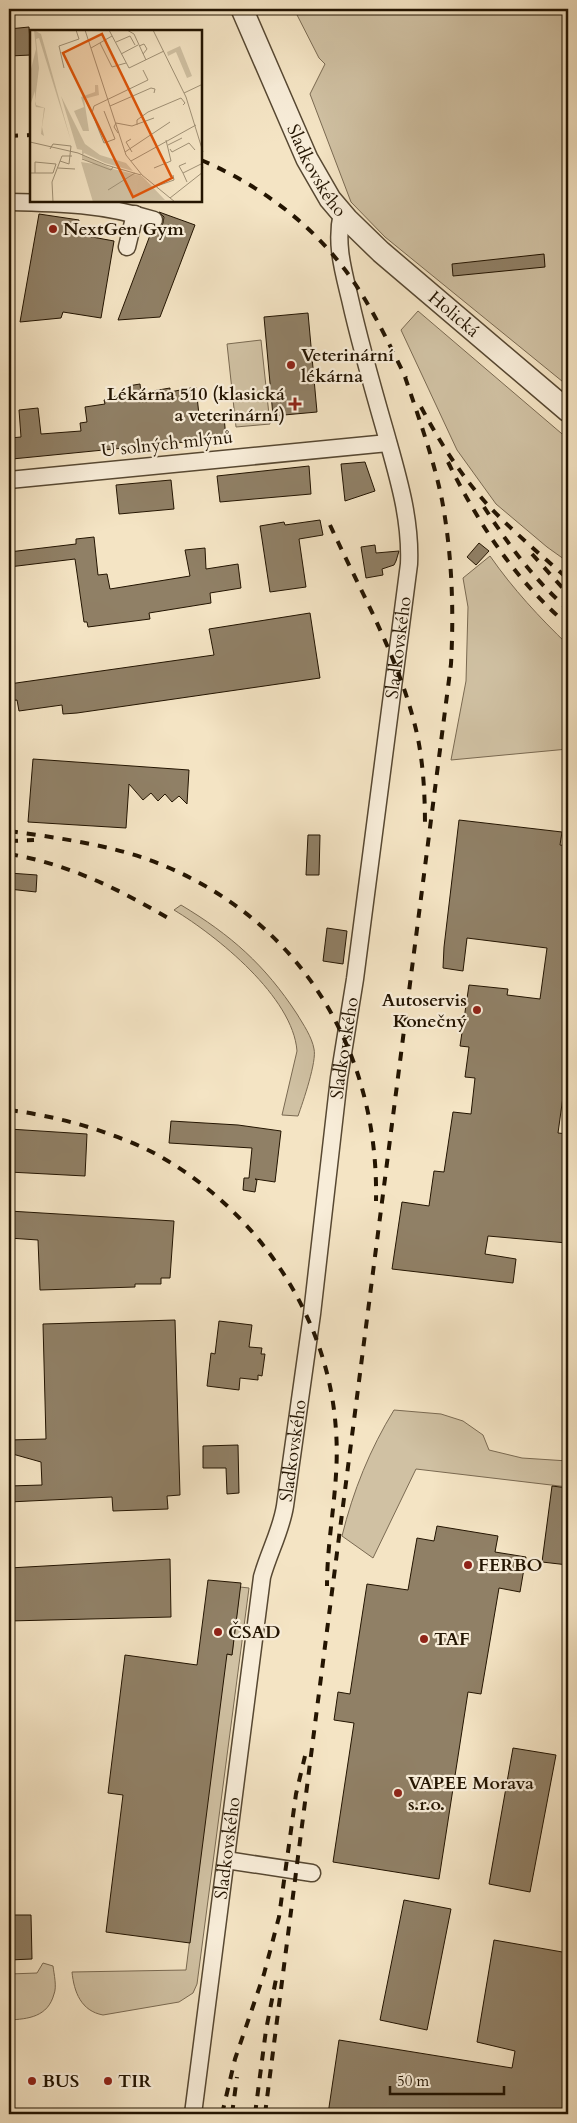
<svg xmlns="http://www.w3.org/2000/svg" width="577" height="2123" font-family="Cardo,serif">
	<rect width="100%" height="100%" fill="#f4e4c4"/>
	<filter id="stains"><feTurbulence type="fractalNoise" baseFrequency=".004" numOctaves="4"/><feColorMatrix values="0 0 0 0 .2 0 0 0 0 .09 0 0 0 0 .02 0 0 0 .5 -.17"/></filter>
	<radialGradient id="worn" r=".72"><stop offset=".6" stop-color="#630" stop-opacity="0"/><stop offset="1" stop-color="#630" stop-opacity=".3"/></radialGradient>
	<!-- green -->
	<path fill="#d0c1a3" stroke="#7a6a52" d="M294,9H568V386L385,237L351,202L310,94L325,64L319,58Z
		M418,311L568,439V562L547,547L496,504L457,450L401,330Z
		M261,340L270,424L236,427L227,344Z
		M490,556C513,589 539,617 568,645V749L451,760L466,681L468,607L463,578Z
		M181,905C231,935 265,965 297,1014C303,1024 312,1037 314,1049C317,1061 303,1102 298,1116L282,1115L297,1051C293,997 217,936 174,910Z
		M394,1410L441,1414L463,1421L483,1435L489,1450L522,1458L568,1461V1487L416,1469L373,1558L342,1536C353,1491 370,1449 394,1410Z
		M240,1587L249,1588L197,1984L193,1993L179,2002L103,2015C81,2011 74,1992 72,1972L186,1970L225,1654L232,1655Z
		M43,1963L53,1966C54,1974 57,1987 54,1994C48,2017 28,2019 9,2020V1974L37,1973Z"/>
	<!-- building -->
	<path fill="#908066" stroke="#231401" d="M29,27L31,55L9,56V29Z
		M159,212L195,225L160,317L118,320L152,230L161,227L163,223L164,217Z
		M39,214L79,220L76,234L114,241L101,318L63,312L61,318L20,322Z
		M544,254L545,267L453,276L452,264Z
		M308,313L317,412L273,416L264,317Z
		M140,384L141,393L170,388V392L196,387L199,415L207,414L208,419L224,417L226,438L12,459L10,438L21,437L19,410L38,408L41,434L81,431L80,423L87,422L85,407L105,404L104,400L112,399L111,397L129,394L128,386Z
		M365,462L375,491L345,501L341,464Z
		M309,466L311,494L220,502L217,476Z
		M171,480L174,509L119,514L116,485Z
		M320,520L323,535L299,539L306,587L270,592L260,526L284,522L285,525Z
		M94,537L98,575L107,574L110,589L190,576L185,550L205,548L206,569L238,564L241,588L210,593L211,603L149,613L150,619L88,627L87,622H84L75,559L9,567V552L76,544V539Z
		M479,543L489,551L476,565L467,557Z
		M375,545L376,553L399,551L396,561L394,565L382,569L383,575L366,578L361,547Z
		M310,613L320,678L77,713L63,714L62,705L19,711L17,700L9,701V684L214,655L209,629Z
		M33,759L189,770L187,804L179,796L172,802L165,794L158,801L151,793L143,800L129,784L126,828L28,822Z
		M459,820L562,832L560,845L568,846V1060L558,1133L568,1134L566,1175L568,1176L567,1243L488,1236L485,1254L516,1259L513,1283L392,1269L402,1202L429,1206L434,1171L444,1172L453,1112L471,1114L475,1078L465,1077L469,1047L460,1046L469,985L508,989L507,995L540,999L547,948L467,938L463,971L443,968L444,947Z
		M308,835H320L319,875H306Z
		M9,873L37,875L36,892L9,889Z
		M327,928L347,931L343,964L323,961Z
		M171,1121L238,1125L281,1131L275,1182L255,1179L257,1180L255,1192L243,1190L244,1178H249L252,1148L169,1143Z
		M9,1129L87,1134L85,1176L9,1172Z
		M9,1211L174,1221L170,1278H161V1284H135V1287L40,1290L38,1240L9,1238Z
		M175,1320L180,1495L167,1496L168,1509L113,1511L112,1497L9,1502V1486L42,1485L41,1462L9,1453V1440L46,1439L43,1324Z
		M219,1321L252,1325L249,1347L262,1348L261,1354H265L262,1376L258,1375V1380L240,1378L239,1390L207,1386L211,1353L215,1354Z
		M238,1445L239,1493L227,1494L226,1468H203V1446Z
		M552,1486L568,1488V1565L542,1562Z
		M437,1526L498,1536L495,1552L526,1557L520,1592L499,1588L481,1694L468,1692L439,1879L333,1862L354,1723L334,1720L338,1692L350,1694L367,1584L408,1590L417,1538L434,1541Z
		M170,1559L171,1617L9,1621V1568Z
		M208,1580L241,1583L232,1655L227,1654L190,1943L106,1932L123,1795L108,1793L125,1655L197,1665Z
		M513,1748L556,1755L530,1892L489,1884Z
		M404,1900L451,1909L427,2030L380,2020Z
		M9,1915H31L32,1959L9,1960Z
		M494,1940L568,1953V2114H328L339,2040L512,2068L515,2051L477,2042Z"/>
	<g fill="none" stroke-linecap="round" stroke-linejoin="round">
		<defs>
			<g id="minor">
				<path d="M9,202C61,203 103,204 154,220"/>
				<path d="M127,247L135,214"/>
				<path d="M9,480L388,443"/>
				<path d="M226,1860L312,1873"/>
				<path id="s1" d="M193,2114L262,1577C269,1552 281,1531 285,1506L312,1314L339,1078L355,979L409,564C411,519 398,477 386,434C373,389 360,344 350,299C343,270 335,243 342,213"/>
			</g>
			<g id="tertiary">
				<path id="s2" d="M242,9L307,159L330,199L347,219L381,252L568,411"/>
			</g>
		</defs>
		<!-- minor casing -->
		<use href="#minor" stroke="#574832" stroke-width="19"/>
		<!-- tertiary casing -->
		<use href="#tertiary" stroke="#574832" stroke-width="24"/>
		<!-- minor -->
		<use href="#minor" stroke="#f8edd9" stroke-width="16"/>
		<!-- tertiary -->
		<use href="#tertiary" stroke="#f8edd9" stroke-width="21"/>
		<!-- rail -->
		<path stroke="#231401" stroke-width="4" stroke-dasharray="9 9" stroke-linecap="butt" d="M9,136L31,135
			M201,160C255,183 306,219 342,266C369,300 387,340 406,378
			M421,407C439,441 460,474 486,503C511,530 540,554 568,579
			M448,462C478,523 515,580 568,625
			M484,507C508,544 534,580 568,609
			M330,525C359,588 395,651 413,718C423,753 425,791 425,827
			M532,554L568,594
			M9,831C59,838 113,845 160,864C301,921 379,1051 376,1201
			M9,841L34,840
			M9,854C69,864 121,890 173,921
			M9,1110C56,1116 107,1130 150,1151C254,1205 329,1314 336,1431C340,1483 327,1534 327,1586
			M222,2114L235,2059L264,1974L279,1917L296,1794L305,1756
			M232,2114L237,2077
			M255,2114L266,2030L277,1974
			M265,2114L451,664C454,609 452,554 442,500C433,456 417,413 403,371"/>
	</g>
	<!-- markers -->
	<g fill="#8f2418" stroke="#f8edd9" stroke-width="2">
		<circle cx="53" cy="229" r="5"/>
		<circle cx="291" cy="365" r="5"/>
		<path d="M292.5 396.5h5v5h5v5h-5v5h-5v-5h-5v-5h5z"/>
		<circle cx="477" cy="1010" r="5"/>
		<circle cx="468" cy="1565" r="5"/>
		<circle cx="218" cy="1632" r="5"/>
		<circle cx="424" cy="1639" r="5"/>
		<circle cx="398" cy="1793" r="5"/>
		<circle cx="32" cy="2081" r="5"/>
		<circle cx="108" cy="2081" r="5"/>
	</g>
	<g text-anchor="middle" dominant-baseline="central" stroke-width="4.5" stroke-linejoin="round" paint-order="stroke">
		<!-- street labels -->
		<g font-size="18" fill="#231401" stroke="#f8edd9">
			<text stroke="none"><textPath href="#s2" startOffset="178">Sladkovského</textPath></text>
			<text stroke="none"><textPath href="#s2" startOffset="379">Holická</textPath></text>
			<text transform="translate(167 444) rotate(-6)">U solných mlýnů</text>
			<text stroke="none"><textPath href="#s1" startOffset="1482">Sladkovského</textPath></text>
			<text stroke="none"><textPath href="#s1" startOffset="1078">Sladkovského</textPath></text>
			<text stroke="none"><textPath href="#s1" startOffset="672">Sladkovského</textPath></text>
			<text stroke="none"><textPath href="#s1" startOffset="268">Sladkovského</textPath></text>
		</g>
		<!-- poi labels -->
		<g font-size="18" font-weight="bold" fill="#231401" stroke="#f8edd9" text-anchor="start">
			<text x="63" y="229">NextGen Gym</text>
			<text x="301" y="355">Veterinární<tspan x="301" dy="21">lékárna</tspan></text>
			<text x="285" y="394" text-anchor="end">Lékárna 510 (klasická<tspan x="285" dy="21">a veterinární)</tspan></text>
			<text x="467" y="1000" text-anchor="end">Autoservis<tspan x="467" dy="21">Konečný</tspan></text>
			<text x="478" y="1565">FERBO</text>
			<text x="228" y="1632">ČSAD</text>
			<text x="434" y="1639">TAF</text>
			<text x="408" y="1783">VAPEE Morava<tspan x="408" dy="21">s.r.o.</tspan></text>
			<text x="42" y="2081">BUS</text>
			<text x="118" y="2081">TIR</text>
		</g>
	</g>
	<!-- overview -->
	<g transform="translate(30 30)">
		<rect width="172" height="172" fill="#f4e4c4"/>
		<path d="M4,0L11,4L41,111L9,8L6,9L9,38L5,71L6,75L15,78L12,97L14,106L11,104L14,78L6,77L5,74V61L0,76V43L6,19ZM150,16L162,46L157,48L146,22L138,26L137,22ZM65,55H68L69,65L54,69L59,101H53L44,81L54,77L51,67L65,62ZM31,66L55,114L70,125L96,133L103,141L75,133L54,123L53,125L83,139L112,146L135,170L63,172L51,132L64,134L52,128V120L47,119Z" fill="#d0c1a3"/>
		<path fill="none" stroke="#a09176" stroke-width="1" d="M55,0L96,125L112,145L145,172M79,0L99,38L134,21M97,0L104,4L116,30M123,0L156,67L173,122M86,12L100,6L105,15M70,13L82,37L96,33M109,16L114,14L117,19L113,24M61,18L82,6M91,24L108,15M34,38L29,16L49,9L46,0M154,63L173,54M80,76L121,58L125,59L124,63M74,81L85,109L74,113L62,83L64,76L118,50L113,40M107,95V90L118,82L151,68L155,73L153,75M88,103L84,97L86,93L102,96L124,88M101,109L96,112L102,122M0,112L48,123L76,135L111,145M138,115L152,108M20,119L23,114L41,116L39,134L30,131M140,119L142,122L159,113L165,120M95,122L140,92M52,129L81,140L83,137M101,131L166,95M28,138L45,139M124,138L141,131L136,110M0,143H23L26,134L5,132V143M153,143L149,136L156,133M157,152L153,143L171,134L173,138M127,156L144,150L143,145M78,160L105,143M140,168L173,142M23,172L22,152L32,126H42"/>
		<path fill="#de560b" fill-opacity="0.15" stroke="#de560b" stroke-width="2.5" d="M72,4L142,148L103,167L33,23Z"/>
		<rect width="172" height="172" fill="none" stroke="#231401" stroke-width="2.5"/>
	</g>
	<!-- margin -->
	<rect width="577" height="2123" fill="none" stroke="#f4e4c4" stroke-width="30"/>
	<rect x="10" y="10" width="557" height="2103" fill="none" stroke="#231401" stroke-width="2.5"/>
	<rect x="15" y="15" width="547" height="2093" fill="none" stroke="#231401"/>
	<!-- scale -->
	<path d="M390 2086v8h114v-8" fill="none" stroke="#231401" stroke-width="2.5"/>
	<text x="397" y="2086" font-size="15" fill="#231401" stroke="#f8edd9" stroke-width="4" paint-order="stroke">50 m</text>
	<rect width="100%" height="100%" filter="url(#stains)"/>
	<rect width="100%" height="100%" fill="url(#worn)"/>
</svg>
